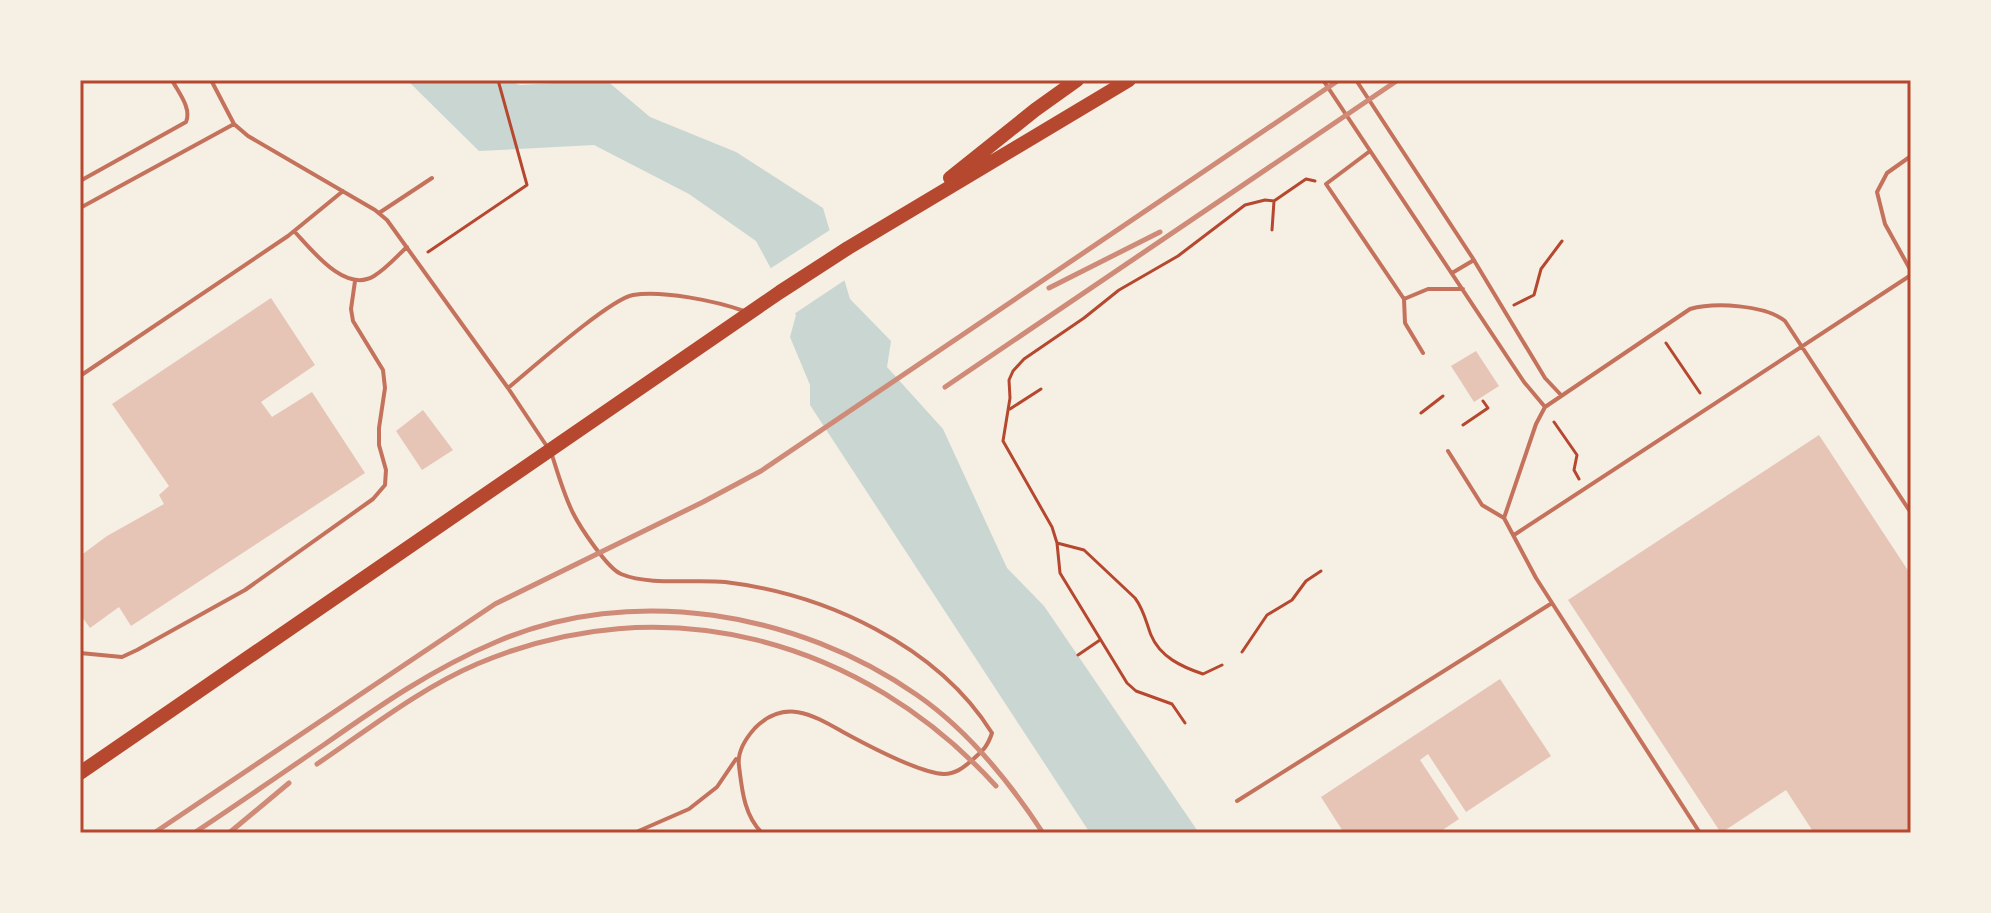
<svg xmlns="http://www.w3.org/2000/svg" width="1991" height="913" font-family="Lato,sans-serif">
	<rect width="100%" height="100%" fill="#f6efe4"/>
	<!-- water -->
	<path fill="#c9d6d2" d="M407,80H506L520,85L606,80L650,117L736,152L823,208L850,299L891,341L887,367L943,429L1007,568L1044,606L1199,833H1090L810,405V385L790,337L796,315L756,241L689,194L594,145L479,151Z"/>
	<!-- pier -->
	<path fill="#f6efe4" d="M833,228L848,278L794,314L768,270Z"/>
	<!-- building -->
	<path fill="#e6c5b7" d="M271,298L315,365L261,402L272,417L312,392L365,473L131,626L119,607L90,628L80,614V556L107,536L164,504L159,495L169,486L112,404Z
		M1476,351L1499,386L1474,402L1451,366Z
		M423,410L453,450L422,470L396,431Z
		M1819,435L1911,575V833H1814L1786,790L1721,833L1568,600Z
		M1500,679L1551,756L1466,812L1428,754L1420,760L1459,819L1438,833H1344L1321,797Z"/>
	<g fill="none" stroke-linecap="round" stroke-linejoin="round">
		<!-- path -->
		<path stroke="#b5482f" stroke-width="3" d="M1274,201L1306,179L1315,181
			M428,252L527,185L498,80
			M1514,305L1534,295L1541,269L1562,241
			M1666,343L1700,393
			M1010,409L1041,389
			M1421,413L1443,396
			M1554,422L1577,455L1574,470L1579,479
			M1463,425L1488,408L1483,401
			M1057,543L1084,550L1135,598C1144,610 1146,622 1151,635C1160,657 1182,667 1203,674L1222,665
			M1242,652L1267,615L1292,600L1306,581L1321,571
			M1078,655L1100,640
			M1185,723L1172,704L1136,691L1127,683L1060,573L1057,543L1052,527L1003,441L1010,398L1009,380L1013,371L1024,359L1084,318L1119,290L1178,256L1245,205L1265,200L1274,201L1272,230"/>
		<!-- service -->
		<path stroke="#c5725c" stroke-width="4" d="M211,80L234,124L248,136L375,210L387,220L508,388L548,448
			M1323,80L1524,382L1545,407
			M1356,80L1472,257L1545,378L1561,395
			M1370,151L1326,184L1404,299L1405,323L1423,353
			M1911,156L1887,173L1877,192L1885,224L1911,271
			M80,181L186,122C192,108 178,92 172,80
			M80,208L234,124
			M379,213L432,178
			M294,231C311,249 345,294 374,276C386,269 397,256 407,247
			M1452,273L1474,260
			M1404,299L1428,289H1463
			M80,376L288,236L343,191
			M508,388C531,369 610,299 633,295C662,290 716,301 744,311
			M1448,451L1482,505L1504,518
			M552,455C558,474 564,495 573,513C580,527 607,568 621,574C650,586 694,579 725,582C825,594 937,645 992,733C987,748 982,751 971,761C963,768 955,774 944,774C920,773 865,744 843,732C813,715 785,698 755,728C746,738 737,752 739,766C742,790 744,815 762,833
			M1514,535L1911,275
			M80,653L122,657L137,650L245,590L373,499L385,485L386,470L379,445V428L385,388L383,370L353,321L351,309L355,281
			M1237,801L1552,603
			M634,833L689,809L717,787L736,759
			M1700,833L1536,578L1504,518L1536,424L1545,407L1690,309C1715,302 1765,305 1785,321L1911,513"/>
		<!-- primary -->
		<path stroke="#b5482f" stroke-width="14" d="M950,178L1035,110L1077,80
			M80,773L780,292L848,248L1129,80"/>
		<!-- rail -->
		<path stroke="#cf8b77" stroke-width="5" d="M1049,288L1160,232
			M945,387L1398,80
			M317,764C369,729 419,689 477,664C664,584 862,639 996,786
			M154,833L495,604L703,502L761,471L1339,80
			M194,833C238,804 281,774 325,744C379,706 434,668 496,642C632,583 798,612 917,695C969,731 1009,781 1043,833
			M229,833L289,783"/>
	</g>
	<!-- border -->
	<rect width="1991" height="913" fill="none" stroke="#f6efe4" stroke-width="164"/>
	<rect x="82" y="82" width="1827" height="749" fill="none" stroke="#b5482f" stroke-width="3"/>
</svg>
